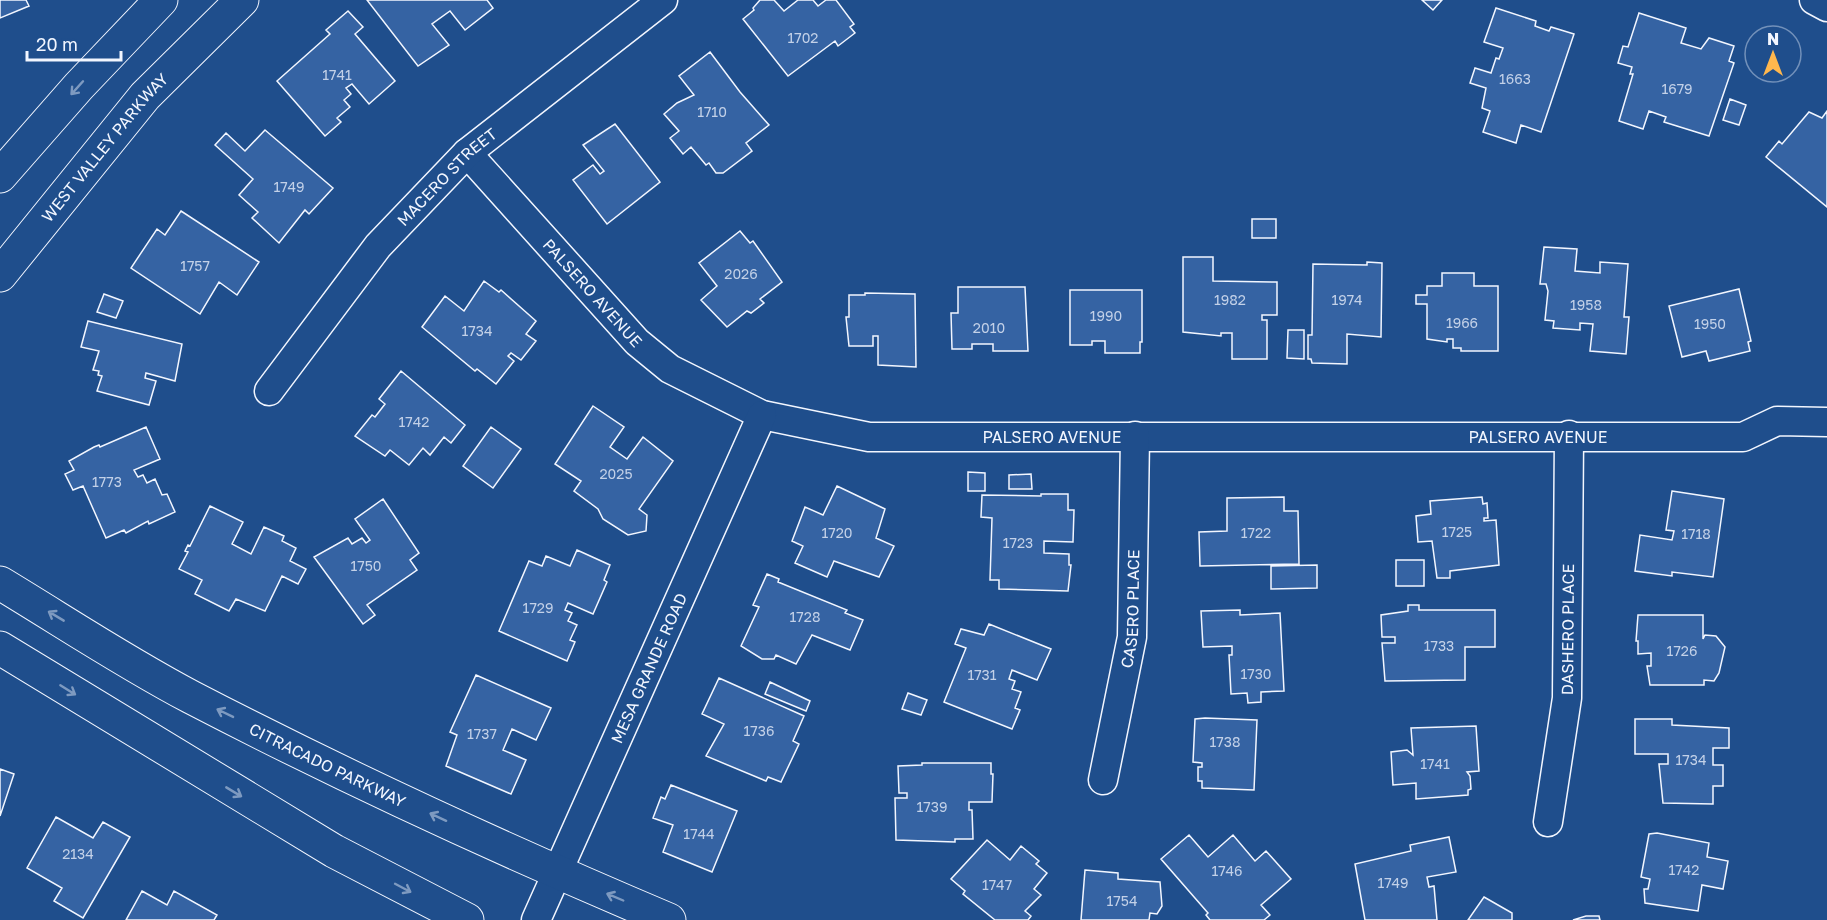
<svg xmlns="http://www.w3.org/2000/svg" width="1827" height="920" font-family="'Golos Text',sans-serif">
	<rect width="100%" height="100%" fill="#1f4e8c"/>
	<!-- building -->
	<path fill="#3563a3" stroke="#f2f6ff" stroke-width="1.5" d="M0,0H26L29,6L0,18Z
		M367,0H487L493,8L465,30L450,11L432,24L449,45L418,66Z
		M760,0H774L784,11L798,0H813L818,6L826,0H836L854,24L850,27L855,33L838,46L835,41L788,76L743,19L754,10L753,8Z
		M1422,0H1442L1433,10Z
		M1496,8L1536,21L1535,26L1549,31L1551,27L1574,34L1541,132L1521,125L1516,143L1483,132L1490,111L1482,108L1486,88L1470,83L1475,68L1491,73L1496,58L1499,59L1503,48L1484,42Z
		M348,11L363,27L355,34L395,81L369,104L352,84L346,88L351,94L344,100L350,107L337,118L341,122L325,136L277,81L330,34L326,30Z
		M1639,13L1686,28L1681,43L1701,49L1709,38L1734,46L1729,61L1734,63L1709,136L1664,122L1666,117L1649,111L1643,129L1619,121L1633,74H1630L1632,67L1618,63L1623,46L1628,47Z
		M710,52L740,92L769,125L746,143L752,151L723,173H716L709,163L706,165L691,147L683,154L670,138L679,131L664,114L677,103L694,95L679,76Z
		M1730,99L1746,105L1739,125L1723,120Z
		M1827,111V207L1766,157L1779,141L1782,144L1809,112L1822,118Z
		M615,124L660,182L607,224L573,180L593,165L600,174L604,171L583,145Z
		M265,130L333,188L309,214L305,210L279,243L252,218L258,212L239,195L253,179L215,145L226,133L245,151Z
		M181,211L259,262L237,295L219,282L200,314L131,268L157,229L165,235Z
		M1252,219H1276V238H1252Z
		M740,231L750,243L753,241L782,282L760,299L764,303L751,313L747,311L727,327L701,300L717,286L699,263Z
		M1544,247L1577,249L1575,271L1600,273V262L1628,264L1624,317H1629L1626,354L1590,351L1593,324L1580,323V330L1553,328L1554,321L1545,320L1548,291L1546,284H1540Z
		M1183,257H1213V281L1277,282V315H1262V320H1267V359H1232V333H1221V336L1183,332Z
		M1367,262L1382,263L1381,337L1347,334V364L1312,363L1311,359H1308V335H1312L1313,264L1367,265Z
		M1442,273H1474V286H1498V351H1461V348H1453V339H1447V342L1427,339V304H1416V295H1427V286H1442Z
		M484,281L499,292L501,290L536,321L526,334L536,341L521,360L511,353L508,356L514,361L496,384L477,369L475,371L422,327L445,296L464,311Z
		M958,287H1025L1028,351H993V344H972V349H952L951,313H958Z
		M1739,289L1751,341L1748,342L1750,351L1709,361L1706,351L1682,357L1669,306Z
		M1070,290H1142V342H1140V353H1105V341H1092V345H1070Z
		M865,293L915,294L916,367L878,365V336H873V346H849L846,317H849V295H865Z
		M104,294L123,301L116,318L97,312Z
		M88,321L182,344L175,381L146,373L145,378L156,381L149,405L97,391L102,376L98,375L99,371L93,370L99,351L81,347Z
		M1288,330H1304V359L1287,358Z
		M401,371L465,425L451,443L444,437L430,455L423,448L409,465L390,450L385,456L355,436L372,415L375,417L385,404L379,399Z
		M593,406L624,427L610,447L627,459L643,437L673,461L639,509L647,515L646,531L628,535L603,519L598,509L574,491L581,481L555,464Z
		M146,427L160,459L134,470L138,477L143,475L147,483L155,479L162,495L167,494L175,512L149,524L148,521L126,533L124,530L106,538L83,486L73,490L65,474L74,470L69,461L94,447L99,445L100,447Z
		M491,427L521,449L493,488L463,466Z
		M968,472L985,473V491H968Z
		M1031,474L1032,489H1009V475Z
		M837,486L885,509L876,538L894,546L879,577L834,561L827,577L795,563L803,546L792,541L805,507L823,515Z
		M1672,491L1724,499L1713,577L1672,572V576L1635,571L1640,535L1672,540L1674,531L1666,530Z
		M1041,494H1068V510H1074L1073,542L1044,541V553L1069,554V565H1071L1068,591L999,589V580H990L992,518L981,517L982,495L1041,496Z
		M1284,497V511H1298L1299,564L1200,566L1199,532L1227,531V498Z
		M1482,497L1483,504L1487,503L1488,518H1484V521L1496,520L1499,565L1450,571V578H1437L1432,541L1418,542L1416,516L1431,514L1430,501Z
		M383,499L419,553L410,560L417,570L367,605L375,615L363,624L314,557L348,538L352,544L362,538L366,543L370,540L355,519Z
		M210,506L243,522L232,544L251,554L264,527L284,536L282,541L296,548L290,561L306,569L298,584L282,576L265,611L236,599L229,611L195,594L202,580L179,569L188,552L185,551L188,545L190,546Z
		M577,550L610,565L604,580L607,582L593,614L568,603L565,610L572,613L568,621L577,625L570,640L575,642L567,661L499,631L529,561L542,566L546,556L570,566Z
		M1396,560H1424V586H1396Z
		M1317,565V588L1271,589V566Z
		M767,574L779,579L778,582L847,610L845,613L863,620L850,650L812,635L796,664L776,655L774,659H762L741,646L759,607L753,605Z
		M1408,605H1419V610H1495V647H1465V680L1385,681L1382,643H1395V637H1382L1381,615L1408,611Z
		M1240,610V615L1280,613L1284,691L1261,692V702L1248,703L1247,693L1231,694L1229,655H1232V646L1203,647L1201,611Z
		M1638,615H1703V639L1705,635L1716,636L1725,647L1719,673L1714,681L1704,680V685H1650L1647,666H1651V653L1638,654V641H1636Z
		M989,624L1051,649L1037,680L1012,670L1009,679L1015,681L1012,689L1021,692L1015,708L1020,710L1012,729L944,702L966,648L955,644L961,629L984,635Z
		M476,675L551,708L536,740L512,729L503,750L526,760L511,794L446,766L457,735L450,732Z
		M719,678L804,716L793,741L799,744L781,782L768,777L766,781L706,756L724,724L702,714Z
		M770,682L810,701L806,711L765,694Z
		M908,693L927,700L921,715L902,709Z
		M1205,718L1257,720L1254,790L1202,788V781H1198V767H1202V763L1193,762L1195,719Z
		M1635,719H1672V725L1729,728V748H1713V765H1723V786H1713V804L1663,803L1659,764H1668V754H1635Z
		M1476,726L1479,771L1467,772L1470,776L1471,789L1468,790V795L1416,799V783L1393,785L1391,752L1407,750L1413,755L1411,728Z
		M922,763H991V774H993L992,802H969V810H972L973,839H955V842L896,840L895,798H907V793H899L898,766L922,765Z
		M0,769L14,774L0,816Z
		M671,785L737,811L712,872L663,852L673,825L653,818L661,797L665,799Z
		M56,817L93,838L103,822L130,837L83,918L54,901L62,888L27,868Z
		M1657,833L1709,843L1707,857L1728,861L1723,889L1702,885L1698,911L1645,903L1644,889H1648L1650,879L1641,877L1649,834Z
		M1189,835L1208,857L1233,835L1255,861L1266,851L1291,879L1261,905L1270,915L1264,920H1210L1206,915L1208,913L1161,859Z
		M1449,837L1456,872L1427,877L1429,887L1434,886L1437,920H1365L1355,864L1411,851L1410,845Z
		M987,840L1010,860L1021,846L1039,861L1036,864L1047,873L1034,889L1041,895L1025,911L1031,916L1028,920H995L963,894L965,891L951,879Z
		M1085,870L1118,873V879L1160,882L1162,906L1157,914L1150,913L1149,920H1081Z
		M142,891L167,905L174,891L217,915L214,920H126Z
		M1484,897L1512,913V920H1468Z
		M1586,916H1599L1600,920H1573Z"/>
	<g fill="none" stroke-linecap="round" stroke-linejoin="round">
		<defs>
			<g id="street">
				<path d="M1814,0L1827,7"/>
				<path id="s1" d="M467,153L637,342L670,369L762,415L869,437H1743L1777,421L1827,422"/>
				<path id="s2" d="M269,391L378,246L467,153L663,0"/>
				<path id="s3" d="M1103,780L1132,637L1135,436"/>
				<path id="s4" d="M1548,822L1567,698L1569,435"/>
				<path id="s5" d="M536,920L762,415"/>
			</g>
			<g id="secondary">
				<path id="s6" d="M0,583C63,621 126,663 191,697C347,778 508,852 669,920"/>
				<path d="M0,648L334,851L467,920"/>
			</g>
			<g id="primary">
				<path d="M0,176L79,86L161,0"/>
				<path id="s7" d="M0,275L145,96L242,0"/>
			</g>
		</defs>
		<!-- street casing -->
		<use href="#street" stroke="#f2f6ff" stroke-width="31"/>
		<!-- secondary casing -->
		<use href="#secondary" stroke="#f2f6ff" stroke-width="35"/>
		<!-- primary casing -->
		<use href="#primary" stroke="#f2f6ff" stroke-width="35"/>
		<!-- street -->
		<use href="#street" stroke="#1f4e8c" stroke-width="28"/>
		<!-- secondary -->
		<use href="#secondary" stroke="#1f4e8c" stroke-width="33"/>
		<!-- primary -->
		<use href="#primary" stroke="#1f4e8c" stroke-width="33"/>
	</g>
	<!-- one-way arrows -->
	<defs><path id="oneway-shaft" d="M-6 0H5M1.5-3L5.5 0L1.5 3" fill="none" stroke-width="1.6" stroke-linecap="round" stroke-linejoin="round" transform="scale(1.5)"/></defs>
	<g stroke="#7e9ac0">
		<use href="#oneway-shaft" transform="translate(77 88) rotate(132)"/>
		<use href="#oneway-shaft" transform="translate(56 616) rotate(-149)"/>
		<use href="#oneway-shaft" transform="translate(68 690) rotate(32)"/>
		<use href="#oneway-shaft" transform="translate(225 713) rotate(-154)"/>
		<use href="#oneway-shaft" transform="translate(234 792) rotate(31)"/>
		<use href="#oneway-shaft" transform="translate(438 817) rotate(-155)"/>
		<use href="#oneway-shaft" transform="translate(403 888) rotate(28)"/>
		<use href="#oneway-shaft" transform="translate(615 897) rotate(-157)"/>
	</g>
	<g text-anchor="middle" dominant-baseline="central" stroke-width="4.5" stroke-linejoin="round" paint-order="stroke">
		<!-- number labels -->
		<g font-size="14" fill="#c3d1e8">
			<text x="803" y="37">1702</text>
			<text x="337" y="74">1741</text>
			<text x="1515" y="78">1663</text>
			<text x="1677" y="88">1679</text>
			<text x="712" y="111">1710</text>
			<text x="289" y="186">1749</text>
			<text x="195" y="265">1757</text>
			<text x="741" y="273">2026</text>
			<text x="1230" y="299">1982</text>
			<text x="1347" y="299">1974</text>
			<text x="1586" y="304">1958</text>
			<text x="1106" y="315">1990</text>
			<text x="1462" y="322">1966</text>
			<text x="1710" y="323">1950</text>
			<text x="989" y="327">2010</text>
			<text x="477" y="330">1734</text>
			<text x="414" y="421">1742</text>
			<text x="616" y="473">2025</text>
			<text x="107" y="481">1773</text>
			<text x="1457" y="531">1725</text>
			<text x="837" y="532">1720</text>
			<text x="1256" y="532">1722</text>
			<text x="1696" y="533">1718</text>
			<text x="1018" y="542">1723</text>
			<text x="366" y="565">1750</text>
			<text x="538" y="607">1729</text>
			<text x="805" y="616">1728</text>
			<text x="1439" y="645">1733</text>
			<text x="1682" y="650">1726</text>
			<text x="1256" y="673">1730</text>
			<text x="982" y="674">1731</text>
			<text x="759" y="730">1736</text>
			<text x="482" y="733">1737</text>
			<text x="1225" y="741">1738</text>
			<text x="1691" y="759">1734</text>
			<text x="1435" y="763">1741</text>
			<text x="932" y="806">1739</text>
			<text x="699" y="833">1744</text>
			<text x="78" y="853">2134</text>
			<text x="1684" y="869">1742</text>
			<text x="1227" y="870">1746</text>
			<text x="1393" y="882">1749</text>
			<text x="997" y="884">1747</text>
			<text x="1122" y="900">1754</text>
		</g>
		<!-- street labels -->
		<g font-size="16" fill="#f2f6ff" stroke="#1f4e8c">
			<text stroke="none"><textPath href="#s7" startOffset="165">WEST VALLEY PARKWAY</textPath></text>
			<text stroke="none"><textPath href="#s2" startOffset="279">MACERO STREET</textPath></text>
			<text stroke="none"><textPath href="#s1" startOffset="188">PALSERO AVENUE</textPath></text>
			<text stroke="none"><textPath href="#s1" startOffset="1178">PALSERO AVENUE</textPath></text>
			<text stroke="none"><textPath href="#s1" startOffset="692">PALSERO AVENUE</textPath></text>
			<text stroke="none"><textPath href="#s3" startOffset="174">CASERO PLACE</textPath></text>
			<text stroke="none"><textPath href="#s4" startOffset="194">DASHERO PLACE</textPath></text>
			<text stroke="none"><textPath href="#s5" startOffset="276">MESA GRANDE ROAD</textPath></text>
			<text stroke="none"><textPath href="#s6" startOffset="375">CITRACADO PARKWAY</textPath></text>
		</g>
	</g>
	<!-- north arrow -->
	<g transform="translate(1773 54)"><circle r="28" fill="#1f4e8c" stroke="#7391ba" stroke-width="1.5"/>
	<path d="M0-4.5L10 22L0 15L-10 22Z" fill="#ffb74d"/>
	<text y="-9" font-size="16" font-weight="bold" text-anchor="middle" fill="#f2f6ff">N</text>
	</g>
	<!-- scale -->
	<path d="M27 51v9h94v-9" fill="none" stroke="#f2f6ff" stroke-width="3"/>
	<text x="36" y="51" font-size="18" fill="#f2f6ff" stroke="#1f4e8c" stroke-width="4.5" paint-order="stroke">20 m</text>
</svg>
